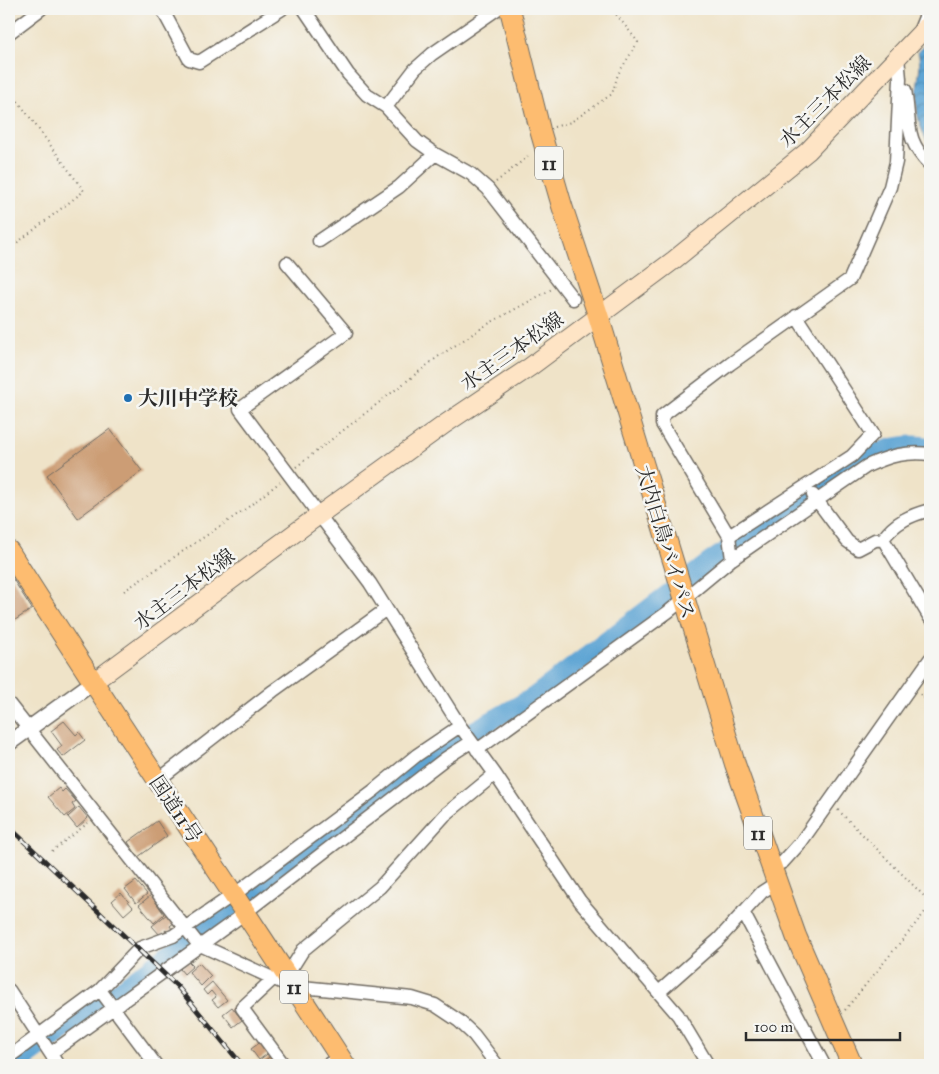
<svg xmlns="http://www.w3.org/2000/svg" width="939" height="1074" font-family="'IM FELL Great Primer','Noto Serif JP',serif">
	<defs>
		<pattern id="water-waves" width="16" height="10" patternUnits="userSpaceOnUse" patternTransform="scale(1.25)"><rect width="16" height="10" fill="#5ea5d4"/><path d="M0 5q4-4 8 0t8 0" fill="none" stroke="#4e87ac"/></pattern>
	</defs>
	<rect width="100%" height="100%" fill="#f6f6f2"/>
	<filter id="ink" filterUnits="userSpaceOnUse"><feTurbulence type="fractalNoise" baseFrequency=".02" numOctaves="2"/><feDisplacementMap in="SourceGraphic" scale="10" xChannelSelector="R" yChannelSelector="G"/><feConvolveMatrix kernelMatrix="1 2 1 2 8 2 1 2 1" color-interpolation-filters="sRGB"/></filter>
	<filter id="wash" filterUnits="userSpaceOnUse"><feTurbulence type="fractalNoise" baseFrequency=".0096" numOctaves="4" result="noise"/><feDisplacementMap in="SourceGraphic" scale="20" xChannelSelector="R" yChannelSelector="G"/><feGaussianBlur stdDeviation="1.12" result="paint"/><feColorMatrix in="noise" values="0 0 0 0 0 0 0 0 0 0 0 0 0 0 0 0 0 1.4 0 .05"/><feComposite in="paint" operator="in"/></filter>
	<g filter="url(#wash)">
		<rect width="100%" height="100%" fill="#efe3c8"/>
		<!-- water -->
		<path fill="url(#water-waves)" stroke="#446880" d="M930,38V146C919,128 915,112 917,90C918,77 922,65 918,52Z"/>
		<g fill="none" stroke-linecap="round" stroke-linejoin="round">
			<!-- river -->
			<path stroke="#5ea5d4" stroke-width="19" d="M16,1065L253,893L457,740L533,697L712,560L857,462C879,450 905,441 930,447"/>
		</g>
		<g id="blocks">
			<!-- building -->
			<path fill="#cc9d75" d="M110,429L142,471L78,518L47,475Z
				M9,573L32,609L9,624Z
				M64,721L76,735L79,732L85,740L63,757L57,750L62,746L51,731Z
				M59,788L62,792L65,789L76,801L72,804L75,809L65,817L48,797Z
				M79,807L88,818L77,828L68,817Z
				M157,821L167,836L138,857L128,842Z
				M136,881L147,894L136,903L125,889Z
				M121,893L133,907L124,915L112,901Z
				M151,895L164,914L154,923L139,905Z
				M167,914L175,922L170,926L172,929L168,933L166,930L160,935L152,926Z
				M188,961L193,966L184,974L180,969Z
				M199,963L211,976L201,986L189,972Z
				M212,982L227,1000L218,1007L212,1000L216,997L211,991L207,995L203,990Z
				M232,1007L242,1020L233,1027L223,1014Z
				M262,1041L270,1052L259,1060L251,1049Z
				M272,1055L279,1065H261L260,1064Z"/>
		</g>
	</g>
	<g filter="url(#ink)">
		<use href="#blocks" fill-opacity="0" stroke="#706b62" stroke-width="1"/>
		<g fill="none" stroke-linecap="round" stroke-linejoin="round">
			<defs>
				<path id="minor" d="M162,9L189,59L199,62L282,9
					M304,9L348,74L367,95L386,107L417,141L435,154L471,174L488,189L573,299
					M9,33L41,9
					M905,90C911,124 904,139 930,165
					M386,107L415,69L432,54L497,9
					M319,241L399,187L435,154
					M287,263L346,333L240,409L370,583L460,726L495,774L580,901L678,1015L708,1065
					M813,495L847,541L858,549L875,540L883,539C895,522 911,515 930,510
					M729,536L852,456L873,434L796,316
					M883,539L930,618
					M732,559L729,536L662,424V416L730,364L850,279L890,187L896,162L900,79L898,57
					M9,704L198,944L283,983L302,987L412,998L435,1005L459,1021L474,1035L497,1065
					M477,750L668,612L732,559L867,466C889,456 906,451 930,454
					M157,781L273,691L385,610
					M771,868L783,862L801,842L930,659
					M743,912L824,1065
					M273,979L242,1008L284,1065
					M292,982L291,969L303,950L380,887L445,815L495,774
					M9,990L58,1065
					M100,990L156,1065
					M659,992L718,940L762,892L776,883
					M51,1053L237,919L446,758L471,742
					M9,1057L100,990L140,948L173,936L243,888L373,791L417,755L460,726
					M327,1065L340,1057"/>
				<path id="tertiary" d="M921,31L930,9
					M9,743L92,683"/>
				<path id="secondary" d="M92,683L319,515L445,424L530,367L674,260L808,151L930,23"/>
				<path id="trunk" d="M510,9L540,130L562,206L598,315L735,764L796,936L852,1065
					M9,551C118,724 234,893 345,1065"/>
			</defs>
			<!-- minor casing -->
			<use href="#minor" stroke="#706b62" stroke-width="15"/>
			<!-- tertiary casing -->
			<use href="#tertiary" stroke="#706b62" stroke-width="18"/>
			<!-- secondary casing -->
			<use href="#secondary" stroke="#706b62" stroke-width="20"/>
			<!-- trunk casing -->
			<use href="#trunk" stroke="#706b62" stroke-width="22"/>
			<!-- path -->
			<path stroke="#706b62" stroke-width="2" stroke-dasharray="1 4" stroke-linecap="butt" d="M9,89L84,191L9,249
				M554,127L571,122L612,94L618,74L638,42L612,9
				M496,182L531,154
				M296,467L439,356L488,324L552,289
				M124,591L247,508L280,482
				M920,694L930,703
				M838,810L930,902
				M52,851L88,823
				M845,1010L930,906"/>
			<!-- minor -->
			<use href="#minor" stroke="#fff" stroke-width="12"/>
			<!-- tertiary -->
			<use href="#tertiary" stroke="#fff" stroke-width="15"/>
			<!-- secondary -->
			<use href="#secondary" stroke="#fee4c5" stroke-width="18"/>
			<!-- trunk -->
			<use href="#trunk" stroke="#fdbc6f" stroke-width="20"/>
			<defs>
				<path id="rail" d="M9,827L177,986L242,1065"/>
			</defs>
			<!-- rail casing -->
			<use href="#rail" stroke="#2b2b2b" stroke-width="5"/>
			<!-- rail -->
			<use href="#rail" stroke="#f6f6f2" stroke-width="3" stroke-dasharray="9" stroke-linecap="butt"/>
		</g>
	</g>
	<!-- markers -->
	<circle fill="#1f6fb2" stroke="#f6f6f2" stroke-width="2" cx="128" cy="398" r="5"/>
	<g text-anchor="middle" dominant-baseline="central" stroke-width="5" stroke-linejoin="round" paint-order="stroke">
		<!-- shield labels -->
		<g fill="#f6f6f2" stroke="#686867" stroke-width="1">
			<rect x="535" y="146.5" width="28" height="33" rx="4"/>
			<rect x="744" y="816.5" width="28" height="33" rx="4"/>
			<rect x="280" y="970.5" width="28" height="33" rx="4"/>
		</g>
		<g font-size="19" font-weight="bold" fill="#2b2b2b">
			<text x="549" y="163">11</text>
			<text x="758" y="833">11</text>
			<text x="294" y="987">11</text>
		</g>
		<!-- street labels -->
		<g font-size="20" fill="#2b2b2b" stroke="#f6f6f2">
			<text transform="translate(825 101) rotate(-45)">水主三本松線</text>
			<text transform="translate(512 351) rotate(-35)">水主三本松線</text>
			<text transform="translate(666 542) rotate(73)">大内白鳥バイパス</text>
			<text transform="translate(184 589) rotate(-37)">水主三本松線</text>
			<text transform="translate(176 809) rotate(56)">国道11号</text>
		</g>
		<!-- poi labels -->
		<g font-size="20" font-weight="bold" fill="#2b2b2b" stroke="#f6f6f2" text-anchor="start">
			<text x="138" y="398">大川中学校</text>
		</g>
	</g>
	<!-- margin -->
	<rect width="939" height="1074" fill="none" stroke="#f6f6f2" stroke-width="30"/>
	<!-- scale -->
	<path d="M746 1032v8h154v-8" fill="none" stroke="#2b2b2b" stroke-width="2.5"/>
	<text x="754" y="1032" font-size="15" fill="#2b2b2b" stroke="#f6f6f2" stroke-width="4" paint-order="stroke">100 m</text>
</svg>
